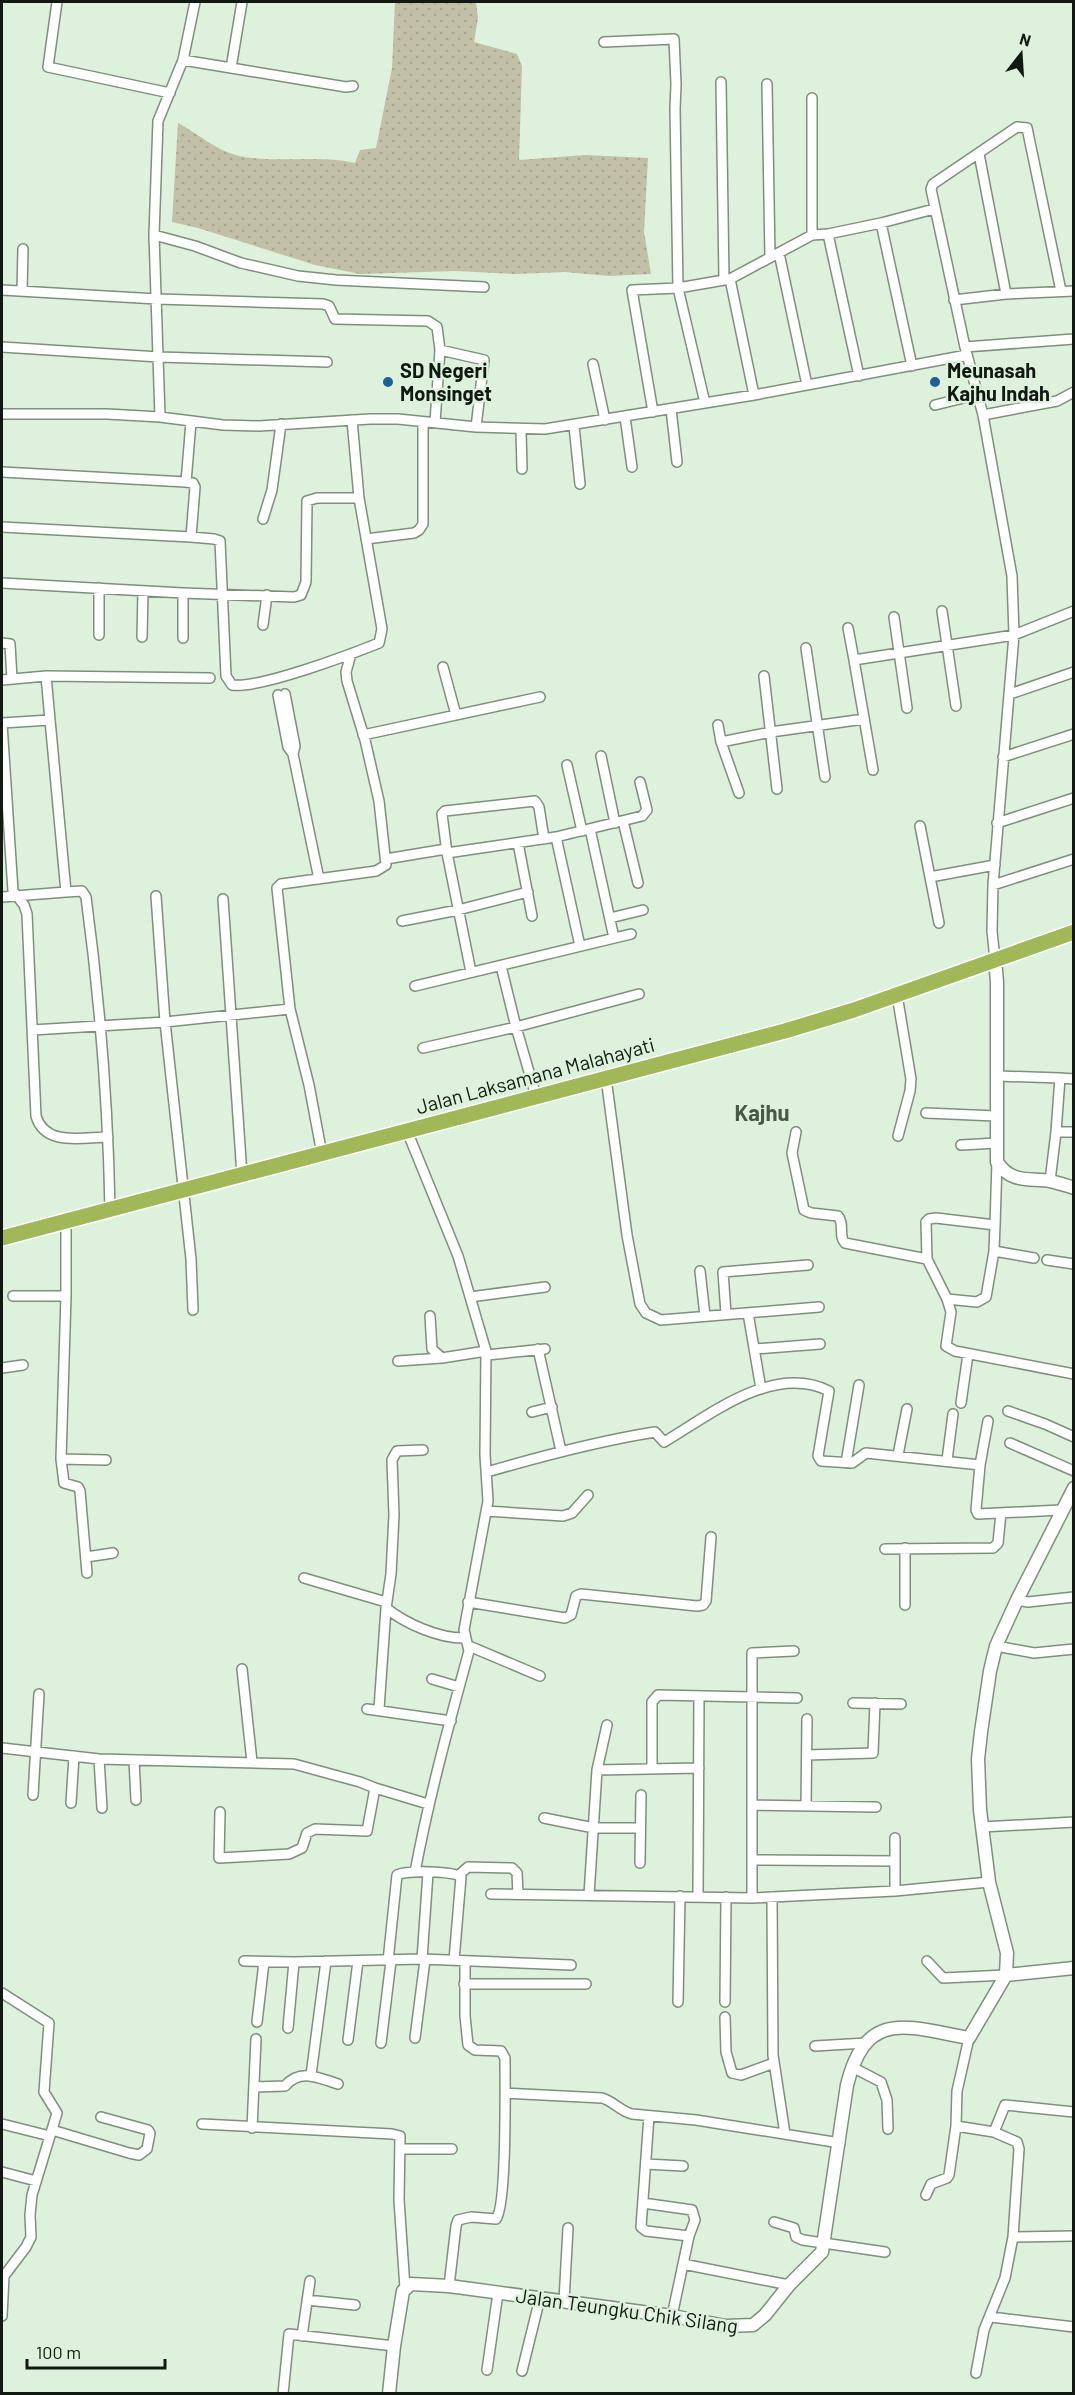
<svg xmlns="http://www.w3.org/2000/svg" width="1075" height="2395" font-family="Barlow,sans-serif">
	<defs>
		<pattern id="grass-dots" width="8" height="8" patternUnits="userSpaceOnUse" patternTransform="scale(1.5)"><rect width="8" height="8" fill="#c2c0a7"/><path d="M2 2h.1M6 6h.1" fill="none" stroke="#a6a48f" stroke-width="1.8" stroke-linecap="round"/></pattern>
	</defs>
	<rect width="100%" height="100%" fill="#ddf1dc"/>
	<!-- grass -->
	<path fill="url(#grass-dots)" d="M395,2H476L478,18L474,42L517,54L522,66L519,160L585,155L648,158L644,232L651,274L609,276L565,272L515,274L455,271L360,274L315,265L198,228L172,222L178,123C197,133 217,151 239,156C277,164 317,154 355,163L360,150L376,148L392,68Z"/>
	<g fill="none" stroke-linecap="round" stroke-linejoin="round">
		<defs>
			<path id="minor" d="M57,2L48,67L170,93
				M604,42L674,39L676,84L675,109L678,288L705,403
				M183,60L346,87L353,86
				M231,68L242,2
				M721,82L724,280
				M767,84L770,257
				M812,98V235
				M979,154L1006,294
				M881,223L912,366
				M828,234L859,376
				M154,235L195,246L241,263L298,276L336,280L484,287
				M779,253L807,385
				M730,279L754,395
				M2,290L157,299L323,304L329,306L335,319L428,321L437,327L440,350L435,422
				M22,290L23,249
				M954,300L1006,294L1074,291
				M2,347L159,357L327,362
				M965,347L1074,339
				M440,350L484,360L476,427
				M593,364L605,420
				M935,405L976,395
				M671,409L677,462
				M653,412L632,290L678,288L730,279L812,235L828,234L881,223L934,209
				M2,414H107L160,417L223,425L259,426L370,419H398L476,427L545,429L754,395L967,355
				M983,415L1057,401L1074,392
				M160,417L154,235L158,121L183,60L195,2
				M625,417L632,467
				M191,422L186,482L193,483L195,487L191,537L214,539L220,541L226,676L232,685C259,689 349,655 379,643L382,629L359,498L352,420
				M574,426L580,484
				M521,430L522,469
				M2,472L186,482
				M263,519L272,490L281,424
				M2,527L191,537
				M366,539L414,533L419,530L423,524V422
				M2,583L183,593L294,597L301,595L306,582L307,501L317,498H359
				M99,588V635
				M183,593V638
				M942,611L956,706
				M894,617L907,708
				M263,625L267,595
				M848,628L854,660
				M142,637L143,591
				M2,643L10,644L12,679
				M806,648L825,777
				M443,667L456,715
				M46,676L50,720
				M764,676L777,789
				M2,680L46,676L210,678
				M285,694L295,746L293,754
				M1010,694L1074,672
				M278,695L288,747L293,754L319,879
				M2,723L50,720L66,892L2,897
				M2,724L13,891L24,905L27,914L36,1116C45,1147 83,1137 108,1137
				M718,725L721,742L739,793
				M363,735L540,697
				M721,742L771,732L864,719
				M601,756L615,823
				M1003,757L1074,734
				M567,765L582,831
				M873,770L854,660L1014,635L1074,611
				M623,821L638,883
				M997,823L1074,798
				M920,826L939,923
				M590,829L614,938
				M556,837L580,946
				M518,843L532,916
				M447,853L556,837L642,816L647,810L640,782
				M386,859L446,849
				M930,877L995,865
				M993,885L1074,859
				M66,892L82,891L86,897C100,1001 108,1105 110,1209
				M156,896L165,1022L191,1259L193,1310
				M223,899L242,1175
				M610,918L643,910
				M402,921L458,910L528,892
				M995,960L992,931L993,885L1014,635L1012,576L983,415L965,347L931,189L933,184L1017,127L1027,128L1061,291
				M501,966L516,1027L536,1096
				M471,972L447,853L442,814L445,811L535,801L539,807L544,839
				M415,986L631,934
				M897,995L911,1079L910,1091L898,1136
				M32,1030L165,1022L290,1009
				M423,1048L516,1027L639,994
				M998,1076L1060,1078L1056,1132L1050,1181
				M606,1078L627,1235L640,1304L646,1313L661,1320L819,1307
				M1060,1078L1074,1079
				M926,1113L996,1116
				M407,1131L458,1256L486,1351L485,1455L488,1501L464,1630L469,1651C449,1724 429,1797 415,1872
				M796,1132L792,1153L804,1210L811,1213L838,1216C845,1224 838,1236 845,1243L927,1259
				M1056,1132H1074
				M961,1145L997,1143
				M322,1154L309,1085L290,1009L277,888L281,884L376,871L386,865L379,801L365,740L347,681L346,672L351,654
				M995,1225L997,1162
				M994,1251L1034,1258
				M1047,1260L1074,1264
				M700,1271L705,1316
				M13,1296H66V1222
				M66,1296L61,1459L64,1483L78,1487L80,1491L87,1573
				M470,1297L545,1287
				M947,1299L977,1302L986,1297L994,1251L995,1225L936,1218L929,1219L926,1222L927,1259L947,1299L951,1312L946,1346L955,1351L1074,1374
				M748,1313L761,1389
				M726,1314L723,1272L808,1265
				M430,1316L432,1349L442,1358
				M538,1349L561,1451
				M754,1349L820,1344
				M487,1355L545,1349
				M398,1361L442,1358L486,1351
				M2,1368L23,1365
				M961,1403L968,1354
				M1008,1411L1045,1424L1074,1437
				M532,1412L552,1407
				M1010,1443L1074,1471
				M898,1455L907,1409
				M61,1459L106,1460
				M947,1460L953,1414
				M846,1463L859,1385
				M980,1465L988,1421
				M487,1472C542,1456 598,1441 655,1432L664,1442C710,1415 773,1363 829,1391L818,1456L821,1461L852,1463L866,1453L980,1465L976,1510L978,1514L1061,1510
				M486,1511L563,1516L572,1513L588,1495
				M905,1548V1605
				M885,1549L993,1548L998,1543L1001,1513
				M86,1557L113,1553
				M304,1578L386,1602
				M1017,1600L1028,1602L1074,1597
				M468,1602L565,1618L571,1615L576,1596L581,1594L697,1606L703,1605L706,1601L711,1537
				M386,1608C406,1624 440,1639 466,1638
				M469,1646L540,1676
				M996,1646L1034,1653L1074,1649
				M242,1669L252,1762
				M432,1679L459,1687
				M853,1703L901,1704
				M367,1709L451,1721
				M379,1709L386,1608L391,1574L394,1515L392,1460L397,1451L423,1450
				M2,1748L99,1759L294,1764L360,1782L375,1788L428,1804
				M807,1755L873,1753L875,1703
				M99,1759L102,1808
				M134,1760L136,1800
				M652,1768V1702L658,1695L797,1698
				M597,1770L699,1768
				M33,1795L39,1694
				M71,1803L74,1756
				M752,1805L876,1807
				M806,1806L807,1719
				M220,1812L219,1858L289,1854L302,1848L307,1833L315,1829L367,1831L375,1788
				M544,1818L594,1828H640
				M982,1827L1074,1822
				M895,1838V1891
				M752,1860L895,1861
				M640,1863L641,1795
				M459,1875L468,1867L512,1868L517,1873L518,1894
				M491,1894L752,1898L895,1891L989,1882
				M589,1895L597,1770L607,1725
				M698,1896L699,1696
				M772,1897L773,2055L785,2134
				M752,1898V1653L794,1651
				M422,1959L428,1873
				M244,1961L294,1962L422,1959L571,1965
				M388,1961L397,1875C407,1870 453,1871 461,1877L454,1960
				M927,1961L943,1978L1006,1975
				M464,1984H586
				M2,1993L49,2023L44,2092L57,2113L32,2195L30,2215L31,2237L26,2247L4,2276L2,2316
				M678,2002L680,1896
				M725,2002L726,1897
				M725,2017L726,2052L732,2073L741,2075L774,2063
				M257,2022L264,1962
				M288,2028L294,1962
				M415,2038L425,1960
				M348,2040L358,1961
				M381,2043L391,1961
				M815,2046L866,2043
				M852,2067L881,2082L887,2100L888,2129
				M311,2075L326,1961
				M254,2087L285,2086C300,2068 319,2078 338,2084
				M505,2093L602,2098C613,2101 620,2111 632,2114L696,2120L840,2143
				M649,2116L641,2227L646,2231L689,2236
				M2,2124L50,2136
				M202,2124L392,2134L400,2136L399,2200L405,2288
				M956,2126L994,2132L1017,2142L1019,2149L1013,2237L1005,2278L984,2330L976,2373
				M252,2128L256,2039
				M52,2130L129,2153L139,2155L147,2149L150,2133L148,2130L101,2117
				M994,2132L1005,2105L1074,2112
				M401,2149H452
				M646,2164L683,2166
				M2,2172L36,2181
				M926,2195L931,2184L947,2178L949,2175L956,2126L957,2091L969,2038
				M643,2203L692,2210L695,2220L689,2236L672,2316
				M774,2222L794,2228L796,2237L803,2240L885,2252
				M1013,2237L1074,2236
				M683,2264L789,2285
				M449,2286L456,2226L458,2220L471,2217L496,2219C507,2206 505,2083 505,2058L501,2051L475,2050L468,2045L465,2016V1961
				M307,2300L355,2305
				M564,2301L568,2228
				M991,2317L1074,2327
				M302,2336L310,2281
				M487,2370L498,2293
				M522,2371L540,2298
				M283,2394L289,2334L394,2346"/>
			<path id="tertiary" d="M995,960L997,982V1162C1011,1183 1027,1178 1050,1181C1058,1183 1066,1185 1074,1188
				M1006,1975L1007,1953L989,1882L980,1810L978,1759L981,1732L990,1671L996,1646L1017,1600L1074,1488
				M389,2394L394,2346L403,2291L411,2284L449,2286L672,2316L726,2326L753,2325L765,2315L789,2285L822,2252L847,2085C866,2008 908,2027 969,2038L1006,1975L1074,1968"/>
			<path id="trunk" d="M2,1238L785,1031L854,1010L1074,932"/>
		</defs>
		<!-- minor casing -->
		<use href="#minor" stroke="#7d907c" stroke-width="12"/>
		<!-- tertiary casing -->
		<use href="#tertiary" stroke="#7d907c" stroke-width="15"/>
		<!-- trunk casing -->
		<use href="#trunk" stroke="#fff" stroke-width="18"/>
		<!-- minor -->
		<use href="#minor" stroke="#fff" stroke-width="9"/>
		<!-- tertiary -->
		<use href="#tertiary" stroke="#fff" stroke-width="12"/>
		<!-- trunk -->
		<use href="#trunk" stroke="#a0b858" stroke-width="15"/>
	</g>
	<!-- markers -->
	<g fill="#1e6095" stroke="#ddf1dc" stroke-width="2">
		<circle cx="388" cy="382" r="6"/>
		<circle cx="935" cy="382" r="6"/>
	</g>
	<g text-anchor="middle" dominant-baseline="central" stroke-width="5" stroke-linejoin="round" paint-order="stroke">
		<!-- poi labels -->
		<g font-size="20" font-weight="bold" fill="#121912" stroke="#ddf1dc" text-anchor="start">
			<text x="400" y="370">SD Negeri<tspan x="400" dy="23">Monsinget</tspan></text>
			<text x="947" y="370">Meunasah<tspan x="947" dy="23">Kajhu Indah</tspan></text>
		</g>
		<!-- street labels -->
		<g font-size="20" fill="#121912" stroke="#ddf1dc">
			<text transform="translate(535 1075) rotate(-15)">Jalan Laksamana Malahayati</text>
			<text transform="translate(627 2310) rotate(8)">Jalan Teungku Chik Silang</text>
		</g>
		<!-- quarter labels -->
		<g font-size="22" font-weight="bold" fill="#485847" stroke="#ddf1dc">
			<text x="762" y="1112">Kajhu</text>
		</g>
	</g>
	<!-- border -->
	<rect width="1075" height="2395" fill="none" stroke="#121912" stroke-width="6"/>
	<!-- north arrow -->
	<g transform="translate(1021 54) rotate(17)" stroke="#ddf1dc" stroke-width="4.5" paint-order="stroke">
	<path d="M0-4.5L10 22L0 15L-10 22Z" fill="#121912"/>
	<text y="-9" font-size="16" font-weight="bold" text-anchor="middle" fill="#121912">N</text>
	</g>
	<!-- scale -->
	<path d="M27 2359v9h138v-9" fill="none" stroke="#121912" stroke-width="3"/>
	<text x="36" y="2359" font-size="18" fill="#121912" stroke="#ddf1dc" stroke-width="4.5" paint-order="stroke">100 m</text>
</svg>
